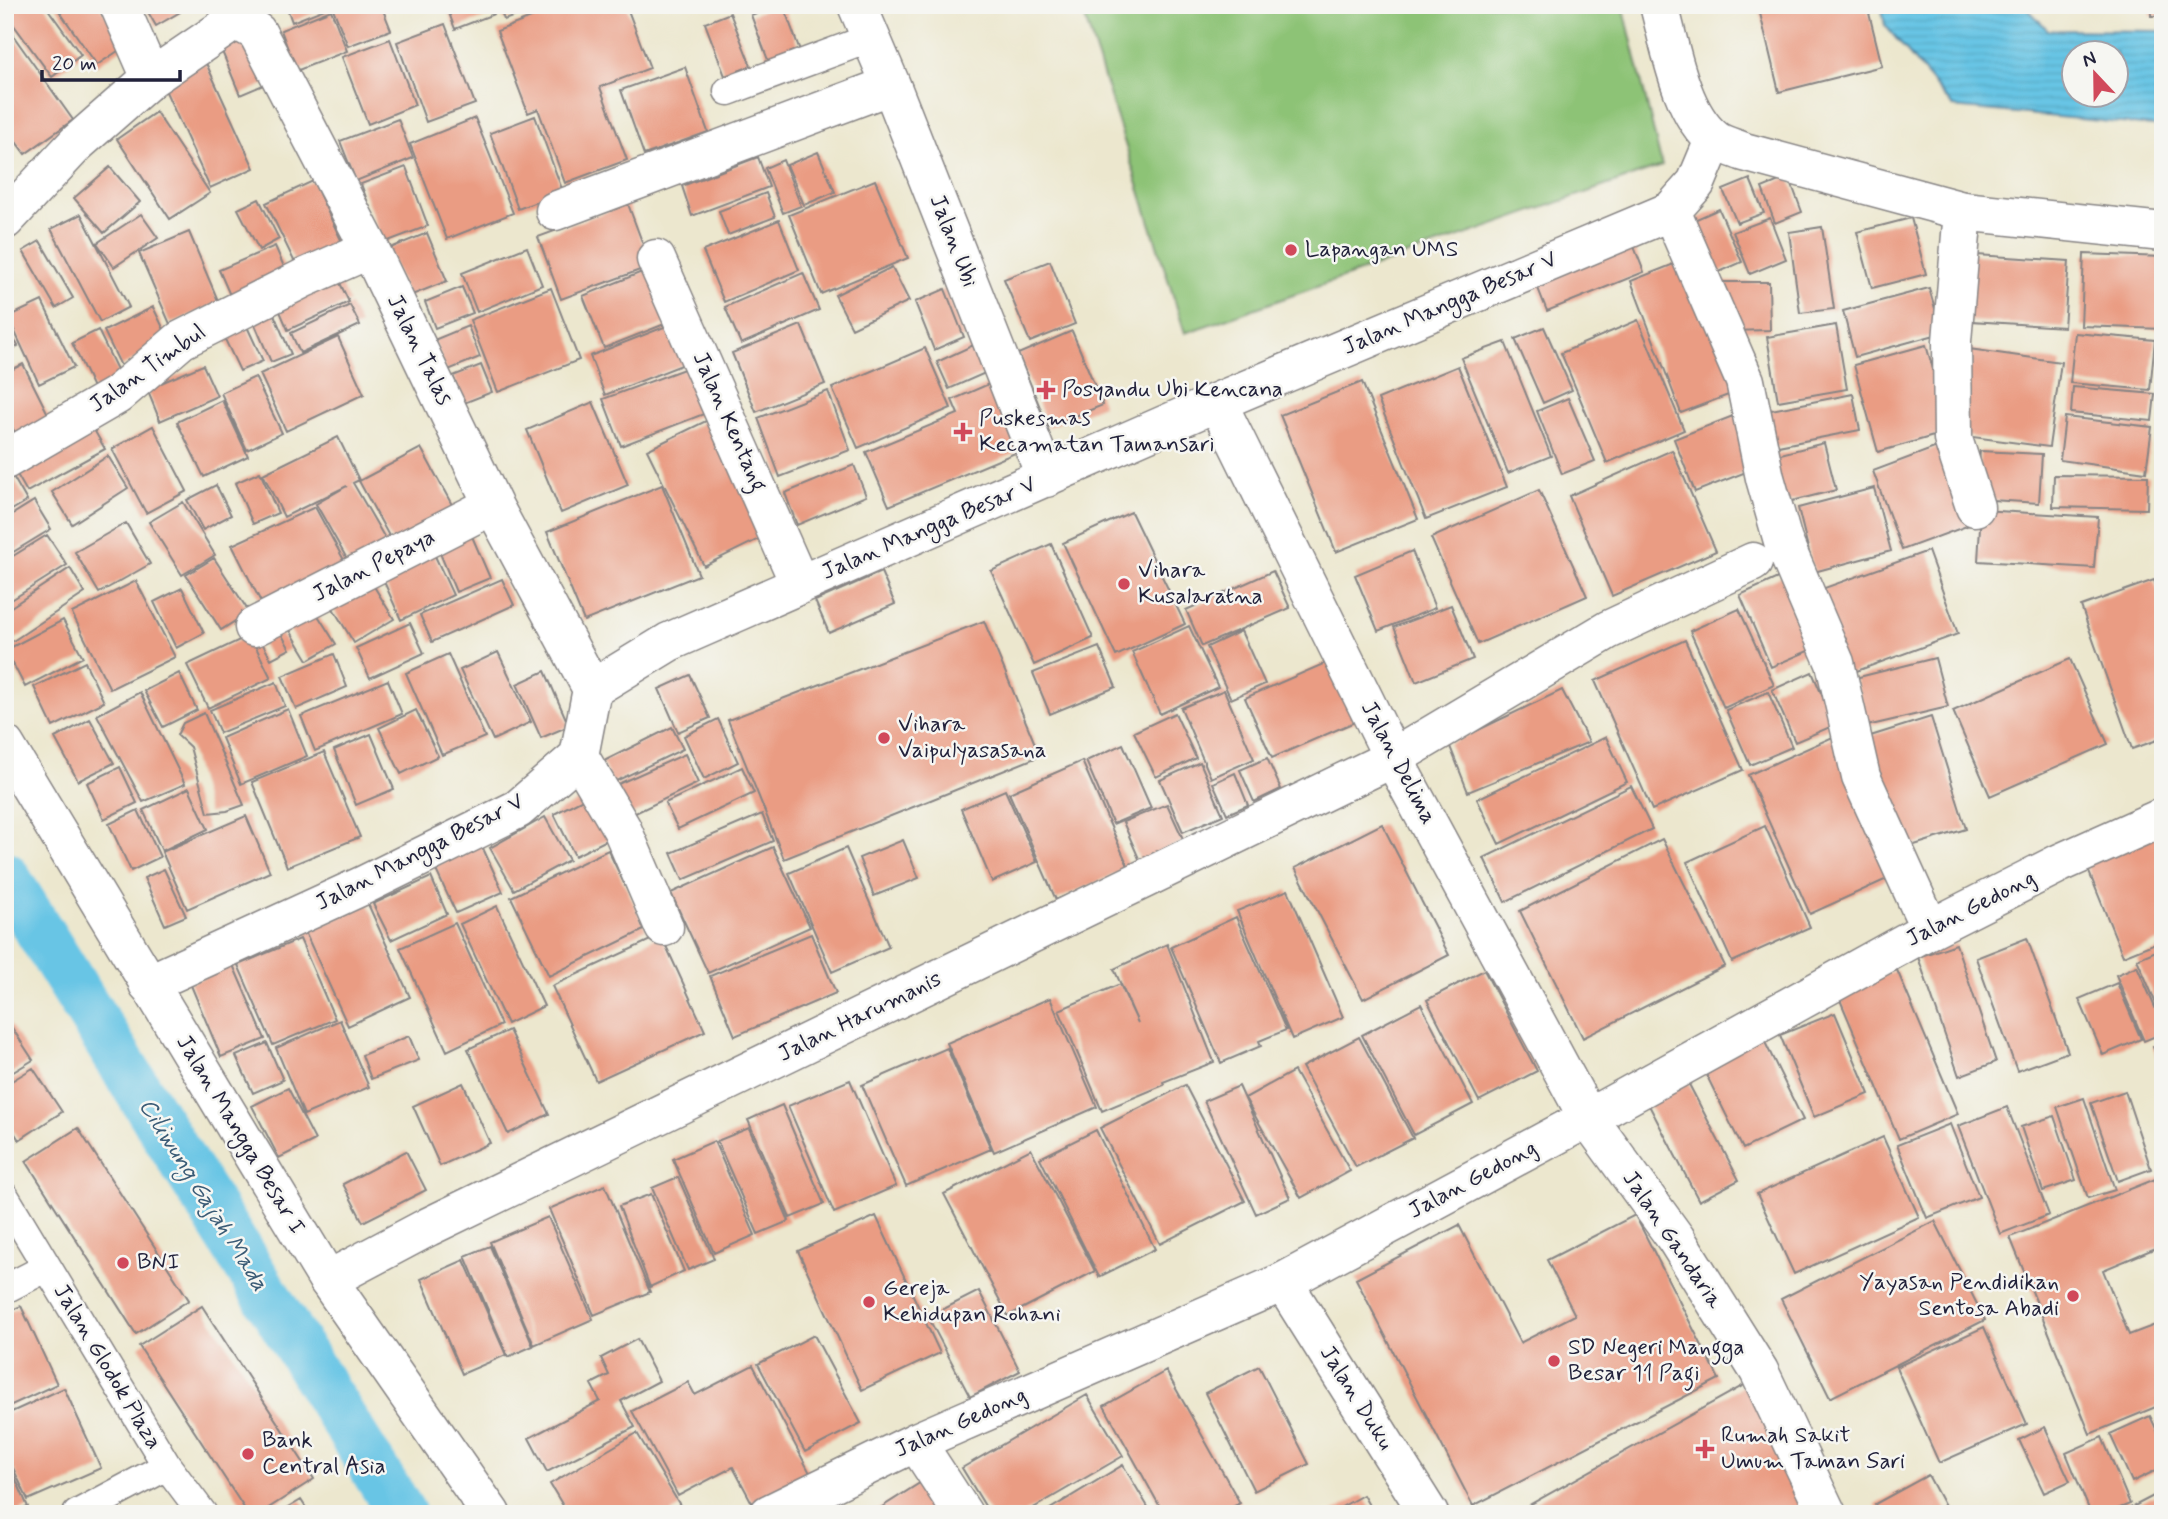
<svg xmlns="http://www.w3.org/2000/svg" width="2168" height="1519" font-family="Mynerve,sans-serif">
	<defs>
		<pattern id="water-rules" width="6" height="5" patternUnits="userSpaceOnUse" patternTransform="scale(1.75)"><rect width="6" height="5" fill="#67c5e5"/><path d="M0 2.5h6" fill="none" stroke="#59a9c5"/></pattern>
	</defs>
	<rect width="100%" height="100%" fill="#f6f6f2"/>
	<filter id="ink" filterUnits="userSpaceOnUse"><feTurbulence type="fractalNoise" baseFrequency=".0143" numOctaves="2"/><feDisplacementMap in="SourceGraphic" scale="14" xChannelSelector="R" yChannelSelector="G"/><feConvolveMatrix kernelMatrix="1 2 1 2 8 2 1 2 1" color-interpolation-filters="sRGB"/></filter>
	<filter id="wash" filterUnits="userSpaceOnUse"><feTurbulence type="fractalNoise" baseFrequency=".00686" numOctaves="4" result="noise"/><feDisplacementMap in="SourceGraphic" scale="28" xChannelSelector="R" yChannelSelector="G"/><feGaussianBlur stdDeviation="1.57" result="paint"/><feColorMatrix in="noise" values="0 0 0 0 0 0 0 0 0 0 0 0 0 0 0 0 0 1.4 0 .05"/><feComposite in="paint" operator="in"/></filter>
	<g filter="url(#wash)">
		<rect width="100%" height="100%" fill="#ece7ce"/>
		<!-- pitch -->
		<path fill="#8dc376" stroke="#587258" stroke-width="2" d="M1081,5H1623L1662,166L1185,333Z"/>
		<!-- water -->
		<path fill="url(#water-rules)" stroke="#447490" stroke-width="2" fill-rule="evenodd" d="M1881,5H2024L2048,30L2163,31V127L1953,107L1885,25ZM2074,52H2116V94H2074Z"/>
		<g fill="none" stroke-linecap="round" stroke-linejoin="round">
			<!-- canal -->
			<path stroke="#67c5e5" stroke-width="49" d="M5,876L402,1514"/>
		</g>
		<g id="blocks">
			<!-- building -->
			<path fill="#ea9c83" d="M5,5H45L81,55L52,77L5,13Z
				M55,5H99L127,45L97,65Z
				M144,5H177L180,12L156,26Z
				M286,5H381L391,30L348,46L332,6L292,22Z
				M446,5H491L494,14L455,29Z
				M499,5H544V6L504,20Z
				M565,5H626L650,68L600,87L627,160L565,183L538,109L528,113L497,31Z
				M777,5H783L802,56L771,68L751,15Z
				M1758,5H1867L1882,66L1779,92Z
				M2151,5H2163V16H2151Z
				M331,10L347,51L296,71L281,30Z
				M730,13L751,66L725,76L705,23Z
				M5,24L73,120L25,154L5,127Z
				M445,24L475,104L426,122L397,42Z
				M247,37L268,83L240,95L221,49Z
				M390,39L415,105L368,124L342,57Z
				M206,63L254,168L210,188L162,83Z
				M685,67L708,132L644,155L621,90Z
				M156,112L210,193L170,219L117,139Z
				M535,116L563,192L518,209L490,133Z
				M475,118L513,213L447,239L410,144Z
				M398,119L413,158L356,181L340,141Z
				M818,152L835,192L804,205L787,165Z
				M758,157L769,187L692,216L682,186Z
				M783,160L801,206L783,213L765,168Z
				M110,167L140,202L104,233L74,198Z
				M406,167L428,226L383,243L361,184Z
				M1789,177L1802,212L1775,223L1762,188Z
				M1750,179L1764,213L1737,223L1723,190Z
				M875,180L908,258L821,294L789,215Z
				M313,181L343,244L297,267L266,203Z
				M766,193L775,217L728,235L719,211Z
				M259,199L279,239L259,250L238,209Z
				M628,204L651,266L561,299L538,237Z
				M1719,209L1742,262L1708,277L1685,224Z
				M81,214L129,307L100,322L51,229Z
				M141,214L158,238L114,267L97,243Z
				M1770,218L1786,259L1750,274L1733,232Z
				M1911,218L1926,274L1872,288L1857,232Z
				M779,220L799,270L724,302L703,251Z
				M1822,227L1834,309L1800,313L1789,232Z
				M189,232L219,303L170,324L139,253Z
				M427,233L447,281L407,297L388,249Z
				M1631,239L1644,272L1547,311L1534,278Z
				M40,241L73,298L56,308L23,251Z
				M275,246L288,276L232,300L219,270Z
				M527,247L542,285L477,312L462,273Z
				M1961,254L2069,261L2064,327L1956,320Z
				M2084,254L2163,257V329L2081,326Z
				M1689,258L1739,391L1681,413L1631,281Z
				M1050,261L1075,324L1030,342L1004,279Z
				M659,265L680,318L604,348L583,296Z
				M892,267L909,301L852,328L835,295Z
				M803,273L819,310L741,344L725,307Z
				M339,281L349,302L288,330L279,309Z
				M1713,282H1769L1770,330L1727,331Z
				M462,287L473,313L435,328L425,302Z
				M551,288L579,360L498,392L470,320Z
				M1929,288L1942,333L1855,357L1843,311Z
				M945,289L964,337L934,350L915,302Z
				M42,301L74,367L39,384L8,317Z
				M270,305L291,354L271,362L250,313Z
				M350,305L360,325L300,353L291,333Z
				M153,307L170,342L121,366L104,331Z
				M244,320L263,361L240,371L221,331Z
				M1638,320L1684,430L1607,463L1561,353Z
				M677,322L692,361L605,395L590,356Z
				M5,325L18,346L5,354Z
				M801,325L825,384L756,412L732,353Z
				M1836,325L1847,389L1778,401L1767,337Z
				M468,326L480,357L446,371L434,340Z
				M1544,327L1572,390L1543,403L1515,339Z
				M98,330L122,380L95,392L72,343Z
				M1072,331L1103,405L1048,427L1018,354Z
				M2075,333L2155,340L2150,390L2070,383Z
				M338,337L364,394L286,431L260,374Z
				M980,342L992,370L949,389L937,362Z
				M1505,342L1551,456L1508,473L1461,358Z
				M1926,345L1951,431L1878,452L1854,365Z
				M925,348L951,408L858,448L832,388Z
				M1969,349L2061,362L2049,447L1957,435Z
				M23,364L53,424L19,441L5,413V373Z
				M203,365L217,396L160,421L147,389Z
				M481,365L492,392L464,403L453,376Z
				M692,366L709,412L621,446L603,399Z
				M1458,366L1507,487L1426,519L1378,399Z
				M255,377L282,433L247,450L221,393Z
				M1362,382L1418,519L1336,552L1280,415Z
				M991,383L1020,451L889,506L866,452L958,414L952,400Z
				M2073,387L2155,394L2152,421L2071,413Z
				M828,391L850,450L780,477L758,418Z
				M1853,394L1860,430L1768,448L1761,412Z
				M1568,398L1595,461L1562,474L1537,411Z
				M222,400L248,456L204,477L177,422Z
				M593,402L628,485L561,513L527,430Z
				M1738,414L1759,467L1695,492L1674,439Z
				M716,416L773,532L704,566L647,450Z
				M2065,417L2152,427L2146,472L2060,460Z
				M153,426L187,491L146,513L112,449Z
				M93,428L105,449L27,492L15,471Z
				M338,437L359,480L353,483L393,552L355,573L316,504L347,486L284,517L263,474Z
				M1824,443L1836,490L1780,504L1769,457Z
				M1945,444L1975,523L1902,550L1873,471Z
				M421,448L457,514L395,547L359,481Z
				M1672,450L1716,551L1612,596L1569,496Z
				M1980,451L2042,454L2039,503L1976,499Z
				M108,456L128,488L72,524L52,492Z
				M854,465L866,496L797,525L785,493Z
				M260,472L278,513L253,524L235,483Z
				M11,473L27,501L5,514V476Z
				M2054,475L2148,476L2147,509L2053,507Z
				M216,485L231,515L203,530L187,500Z
				M662,485L699,575L584,621L547,532Z
				M1874,488L1891,551L1814,572L1798,508Z
				M1539,490L1587,596L1478,644L1431,538Z
				M34,501L51,529L5,557V519Z
				M183,502L215,555L182,575L149,522Z
				M315,507L351,573L266,612L232,545Z
				M1981,510L2098,517L2094,568L1978,561Z
				M1131,512L1185,624L1116,656L1063,543Z
				M126,523L150,564L99,593L75,552Z
				M468,527L490,578L456,592L435,541Z
				M47,535L67,565L5,604V561Z
				M429,543L453,595L401,620L378,568Z
				M1051,544L1093,638L1034,665L991,571Z
				M1412,551L1435,608L1378,631L1355,575Z
				M1928,551L1958,634L1846,675L1816,591Z
				M214,558L249,612L221,630L186,575Z
				M70,568L85,593L10,643L5,637V611Z
				M1273,571L1290,608L1202,646L1186,610Z
				M881,572L895,604L829,633L815,601Z
				M1791,572L1822,645L1771,667L1740,595Z
				M502,579L514,605L432,642L420,615Z
				M370,580L394,619L354,643L331,605Z
				M2154,580L2163,604V738L2132,749L2081,606Z
				M136,581L175,657L110,689L72,613Z
				M182,588L204,633L176,648L154,602Z
				M1451,605L1473,659L1416,682L1394,627Z
				M312,606L336,644L308,660L285,622Z
				M1739,609L1774,685L1724,708L1690,631Z
				M63,620L83,657L25,687L6,650Z
				M984,621L1040,756L784,859L728,720Z
				M410,623L424,653L370,678L356,648Z
				M1189,626L1218,687L1160,714L1132,652Z
				M279,630L290,649L271,659L261,641Z
				M1241,631L1265,684L1231,699L1207,647Z
				M250,635L271,678L208,708L187,665Z
				M1685,640L1743,770L1652,810L1595,681Z
				M1099,647L1116,687L1050,714L1033,673Z
				M498,652L531,722L493,740L460,670Z
				M334,654L347,687L296,709L282,676Z
				M448,654L485,737L442,755L406,673Z
				M1935,658L1948,707L1867,726L1855,678Z
				M2070,659L2108,744L1990,796L1953,711Z
				M1330,661L1357,721L1272,758L1245,698Z
				M85,662L104,702L53,727L34,687Z
				M545,671L569,726L541,738L517,684Z
				M1812,672L1835,725L1795,742L1772,690Z
				M179,673L197,710L163,727L144,691Z
				M690,675L710,718L678,732L659,689Z
				M388,680L402,714L315,751L301,716Z
				M276,682L285,706L220,733L210,710Z
				M1224,690L1254,759L1211,778L1181,708Z
				M1562,690L1589,742L1468,792L1449,744Z
				M140,692L185,784L143,802L97,715Z
				M1768,692L1792,747L1750,765L1726,710Z
				M288,709L307,756L241,784L222,738Z
				M416,710L438,756L401,774L379,728Z
				M204,713L244,805L227,811L208,813L190,747L177,735L183,723Z
				M1175,713L1196,758L1156,777L1134,732Z
				M1931,717L1966,829L1895,851L1861,739Z
				M90,719L114,763L78,781L55,738Z
				M718,719L738,762L704,779L684,736Z
				M672,727L683,749L612,783L602,762Z
				M371,734L394,789L356,805L334,750Z
				M1835,736L1898,874L1810,914L1748,775Z
				M1606,737L1627,782L1499,844L1477,799Z
				M1123,744L1151,808L1113,824L1086,761Z
				M324,752L360,837L287,867L252,782Z
				M685,754L698,783L623,819L609,788Z
				M1267,758L1281,789L1254,802L1240,770Z
				M1082,761L1129,868L1056,900L1009,793Z
				M1200,762L1223,815L1183,832L1160,780Z
				M120,767L137,803L104,819L87,783Z
				M742,767L754,793L678,829L665,803Z
				M1235,773L1248,805L1227,814L1213,783Z
				M1631,786L1652,829L1505,902L1484,858Z
				M189,788L208,829L162,851L143,810Z
				M1005,790L1037,862L992,882L961,809Z
				M594,793L615,836L575,856L554,814Z
				M1167,804L1184,841L1140,861L1123,822Z
				M138,810L160,857L131,871L109,824Z
				M762,814L773,841L683,880L671,853Z
				M246,816L270,872L187,909L162,852Z
				M545,817L569,860L514,890L490,848Z
				M1382,824L1449,955L1363,999L1295,868Z
				M1765,826L1810,927L1732,962L1687,862Z
				M2163,831V940L2123,956L2085,862Z
				M1662,839L1725,966L1583,1038L1520,911Z
				M903,840L919,878L874,896L859,858Z
				M481,844L503,892L456,913L434,866Z
				M773,847L810,927L708,973L671,893Z
				M846,848L889,947L832,972L789,873Z
				M608,850L646,929L549,976L511,897Z
				M164,869L186,916L165,925L144,878Z
				M431,877L447,914L391,940L373,904Z
				M1288,890L1343,1017L1292,1039L1237,911Z
				M368,904L410,997L348,1026L305,932Z
				M497,906L544,1006L507,1024L460,924Z
				M1236,917L1286,1030L1259,1041L1261,1046L1221,1063L1171,947Z
				M455,923L501,1025L447,1051L400,948Z
				M811,934L836,993L735,1036L710,976Z
				M661,935L705,1031L596,1081L552,986Z
				M2027,938L2068,1052L2017,1071L1976,958Z
				M300,939L335,1019L273,1045L238,965Z
				M1167,944L1214,1062L1163,1082L1164,1085L1102,1111L1059,1010L1120,984L1138,1023L1114,969Z
				M1956,944L1996,1062L1959,1076L1918,957Z
				M2163,948V1020L2137,959Z
				M233,965L265,1039L221,1057L190,983Z
				M2137,966L2163,1026V1033L2144,1041L2116,975Z
				M1484,970L1537,1071L1479,1101L1427,1000Z
				M1897,970L1958,1114L1899,1139L1838,995Z
				M2117,983L2141,1039L2103,1055L2079,999Z
				M1050,998L1097,1107L994,1152L947,1043Z
				M1421,1004L1473,1104L1414,1135L1362,1035Z
				M1835,1013L1869,1094L1814,1117L1780,1035Z
				M5,1017L33,1060L5,1077Z
				M340,1020L369,1087L304,1115L276,1048Z
				M509,1030L549,1114L508,1134L468,1049Z
				M1761,1034L1803,1120L1743,1149L1701,1064Z
				M409,1036L419,1060L371,1079L362,1055Z
				M1359,1037L1413,1138L1356,1167L1302,1067Z
				M2163,1042V1069L2153,1047Z
				M267,1043L283,1080L253,1093L236,1056Z
				M947,1048L991,1149L906,1186L862,1085Z
				M33,1068L62,1112L19,1140L5,1118V1085Z
				M1681,1069L1739,1180L1699,1201L1641,1090Z
				M1294,1071L1350,1171L1301,1198L1245,1098Z
				M850,1080L896,1186L834,1213L788,1106Z
				M463,1083L490,1143L440,1166L413,1106Z
				M1185,1085L1245,1201L1160,1244L1100,1128Z
				M1239,1086L1290,1198L1256,1214L1204,1101Z
				M288,1088L315,1140L279,1158L252,1106Z
				M2125,1091L2151,1169L2118,1181L2091,1103Z
				M2084,1098L2115,1190L2088,1198L2057,1107Z
				M782,1105L824,1204L790,1218L748,1120Z
				M2007,1107L2049,1215L2000,1234L1958,1126Z
				M2054,1116L2076,1180L2043,1191L2021,1127Z
				M1950,1124L1979,1197L1927,1218L1897,1145Z
				M78,1128L189,1300L136,1334L26,1161Z
				M749,1128L789,1221L758,1234L717,1141Z
				M1096,1130L1155,1249L1099,1277L1040,1158Z
				M1883,1137L1919,1217L1794,1274L1757,1194Z
				M714,1141L755,1235L714,1253L673,1159Z
				M1031,1149L1095,1271L1008,1316L944,1194Z
				M406,1151L426,1190L363,1222L343,1184Z
				M2163,1176V1245L2103,1270L2129,1335L2163,1322V1404L2090,1434L2010,1237Z
				M678,1177L714,1259L688,1270L652,1188Z
				M605,1185L650,1292L594,1315L549,1209Z
				M651,1194L684,1271L650,1287L619,1206Z
				M1635,1215L1719,1379L1473,1506L1356,1279L1459,1225L1520,1343L1575,1315L1547,1260Z
				M876,1216L940,1353L862,1390L798,1251Z
				M548,1217L593,1319L534,1345L490,1242Z
				M1935,1221L1985,1320L1830,1398L1781,1299Z
				M490,1246L533,1346L508,1357L465,1256Z
				M464,1260L506,1355L462,1374L421,1279Z
				M979,1291L1020,1371L970,1397L928,1317Z
				M21,1306L57,1384L5,1408V1313Z
				M202,1306L314,1479L259,1514H248L139,1346Z
				M1984,1327L2027,1424L1939,1463L1896,1367Z
				M814,1335L861,1423L805,1452L758,1364Z
				M637,1339L659,1381L621,1401L635,1427L547,1472L529,1438L600,1401L591,1384L609,1375L601,1358Z
				M753,1365L810,1473L752,1503L733,1467L678,1496L632,1411L688,1382L695,1395Z
				M1259,1366L1309,1464L1254,1491L1205,1393Z
				M1166,1371L1240,1503L1220,1514H1164L1104,1406Z
				M1748,1383L1812,1514H1513Z
				M64,1388L101,1468L28,1500L5,1451V1415Z
				M1087,1395L1123,1456L1023,1514H990L962,1468Z
				M2150,1416L2163,1443V1467L2132,1482L2110,1434Z
				M2045,1427L2070,1481L2044,1493L2019,1440Z
				M637,1433L681,1507L669,1514H568L550,1484Z
				M2102,1437L2130,1504L2105,1514H2091L2066,1453Z
				M5,1455L28,1507L13,1514H5Z
				M1123,1465L1151,1512L1042,1514Z
				M1928,1475L1949,1514H1880L1875,1504Z
				M923,1481L943,1514H871Z
				M2163,1491V1514H2119Z
				M1363,1495L1374,1514H1329Z
				M301,1500L310,1514H278Z"/>
		</g>
	</g>
	<g filter="url(#ink)">
		<use href="#blocks" fill-opacity="0" stroke="#878484" stroke-width="2"/>
		<g fill="none" stroke-linecap="round" stroke-linejoin="round">
			<defs>
				<path id="service" d="M728,91L871,38
					M5,1197L167,1466L203,1514
					M5,1289L46,1268
					M77,1514L167,1466"/>
				<path id="minor" d="M119,5L151,78
					M857,5L891,85L1046,478
					M236,20L257,32L370,249L493,505L592,689
					M555,211L891,85
					M1671,211L1745,381L1765,478L1783,541L1835,663L1861,777L1930,929
					M1963,211L1952,341L1953,439L1975,507
					M5,220L77,143L151,78L236,20L228,5
					M656,259L800,585
					M1217,402L1393,758L1588,1118L1676,1239L1759,1371L1827,1514
					M5,460L117,395L181,340L304,278L370,249
					M254,627L493,505
					M579,756L622,829L664,927
					M148,984L364,885L518,809L579,756L592,689L669,642L1217,402L1671,211L1696,183L1714,140
					M328,1280L428,1227L1393,758L1608,630L1753,562
					M1283,1282L1429,1514
					M916,1442L963,1514
					M769,1514L916,1442L1283,1282L1588,1118L1930,929L2060,863L2163,817"/>
				<path id="tertiary" d="M1659,5C1670,45 1680,112 1714,139C1721,145 1735,148 1744,152L1963,211L2163,232
					M5,745L328,1280L491,1514"/>
			</defs>
			<!-- service casing -->
			<use href="#service" stroke="#878484" stroke-width="31"/>
			<!-- minor casing -->
			<use href="#minor" stroke="#878484" stroke-width="41"/>
			<!-- tertiary casing -->
			<use href="#tertiary" stroke="#878484" stroke-width="41"/>
			<!-- service -->
			<use href="#service" stroke="#fff" stroke-width="28"/>
			<!-- minor -->
			<use href="#minor" stroke="#fff" stroke-width="38"/>
			<!-- tertiary -->
			<use href="#tertiary" stroke="#fff" stroke-width="38"/>
		</g>
	</g>
	<!-- markers -->
	<g fill="#d1495b" stroke="#f6f6f2" stroke-width="2.5">
		<circle cx="1291" cy="250" r="7"/>
		<path d="M1042.5 379.5h7v7h7v7h-7v7h-7v-7h-7v-7h7z"/>
		<path d="M959.5 421.5h7v7h7v7h-7v7h-7v-7h-7v-7h7z"/>
		<circle cx="1124" cy="584" r="7"/>
		<circle cx="884" cy="738" r="7"/>
		<circle cx="123" cy="1263" r="7"/>
		<circle cx="2073" cy="1296" r="7"/>
		<circle cx="869" cy="1302" r="7"/>
		<circle cx="1554" cy="1361" r="7"/>
		<path d="M1701.5 1438.5h7v7h7v7h-7v7h-7v-7h-7v-7h7z"/>
		<circle cx="248" cy="1454" r="7"/>
	</g>
	<g text-anchor="middle" dominant-baseline="central" stroke-width="5" stroke-linejoin="round" paint-order="stroke">
		<!-- street labels -->
		<g font-size="23" fill="#22223b" stroke="#f6f6f2">
			<text transform="translate(953 241) rotate(69)">Jalan Ubi</text>
			<text transform="translate(1450 304) rotate(-23)">Jalan Mangga Besar V</text>
			<text transform="translate(419 350) rotate(64)">Jalan Talas</text>
			<text transform="translate(148 369) rotate(-35)">Jalan Timbul</text>
			<text transform="translate(729 422) rotate(66)">Jalan Kentang</text>
			<text transform="translate(929 529) rotate(-23)">Jalan Mangga Besar V</text>
			<text transform="translate(374 566) rotate(-27)">Jalan Pepaya</text>
			<text transform="translate(1398 763) rotate(62)">Jalan Delima</text>
			<text transform="translate(420 853) rotate(-27)">Jalan Mangga Besar V</text>
			<text transform="translate(1971 909) rotate(-27)">Jalan Gedong</text>
			<text transform="translate(860 1017) rotate(-26)">Jalan Harumanis</text>
			<text transform="translate(240 1135) rotate(59)">Jalan Mangga Besar I</text>
			<text transform="translate(1473 1180) rotate(-28)">Jalan Gedong</text>
			<text transform="translate(1672 1240) rotate(56)">Jalan Gandaria</text>
			<text transform="translate(107 1367) rotate(59)">Jalan Glodok Plaza</text>
			<text transform="translate(1356 1398) rotate(58)">Jalan Duku</text>
			<text transform="translate(961 1423) rotate(-24)">Jalan Gedong</text>
		</g>
		<!-- poi labels -->
		<g font-size="23" fill="#22223b" stroke="#f6f6f2" text-anchor="start">
			<text x="1305" y="250">Lapangan UMS</text>
			<text x="1062" y="390">Posyandu Ubi Kencana</text>
			<text x="979" y="419">Puskesmas<tspan x="979" dy="26">Kecamatan Tamansari</tspan></text>
			<text x="1138" y="571">Vihara<tspan x="1138" dy="26">Kusalaratna</tspan></text>
			<text x="898" y="725">Vihara<tspan x="898" dy="26">Vaipulyasasana</tspan></text>
			<text x="137" y="1263">BNI</text>
			<text x="2059" y="1283" text-anchor="end">Yayasan Pendidikan<tspan x="2059" dy="26">Sentosa Abadi</tspan></text>
			<text x="883" y="1289">Gereja<tspan x="883" dy="26">Kehidupan Rohani</tspan></text>
			<text x="1568" y="1348">SD Negeri Mangga<tspan x="1568" dy="26">Besar 11 Pagi</tspan></text>
			<text x="1721" y="1436">Rumah Sakit<tspan x="1721" dy="26">Umum Taman Sari</tspan></text>
			<text x="262" y="1441">Bank<tspan x="262" dy="26">Central Asia</tspan></text>
		</g>
		<!-- water labels -->
		<g font-size="24" font-style="italic" fill="#3a5b76" stroke="#f6f6f2">
			<text transform="translate(203 1195) rotate(58)">Ciliwung Gajah Mada</text>
		</g>
	</g>
	<!-- margin -->
	<rect width="2168" height="1519" fill="none" stroke="#f6f6f2" stroke-width="28"/>
	<!-- north arrow -->
	<g transform="translate(2095 74) rotate(338)"><circle r="33" fill="#f6f6f2" stroke="#a1a1a9" stroke-width="2"/>
	<path d="M0-5L12 26L0 18L-12 26Z" fill="#d1495b"/>
	<text y="-10" font-size="19" font-weight="bold" text-anchor="middle" fill="#22223b">N</text>
	</g>
	<!-- scale -->
	<path d="M42 70v10h138v-10" fill="none" stroke="#22223b" stroke-width="3.5"/>
	<text x="52" y="70" font-size="21" fill="#22223b" stroke="#f6f6f2" stroke-width="5" paint-order="stroke">20 m</text>
</svg>
